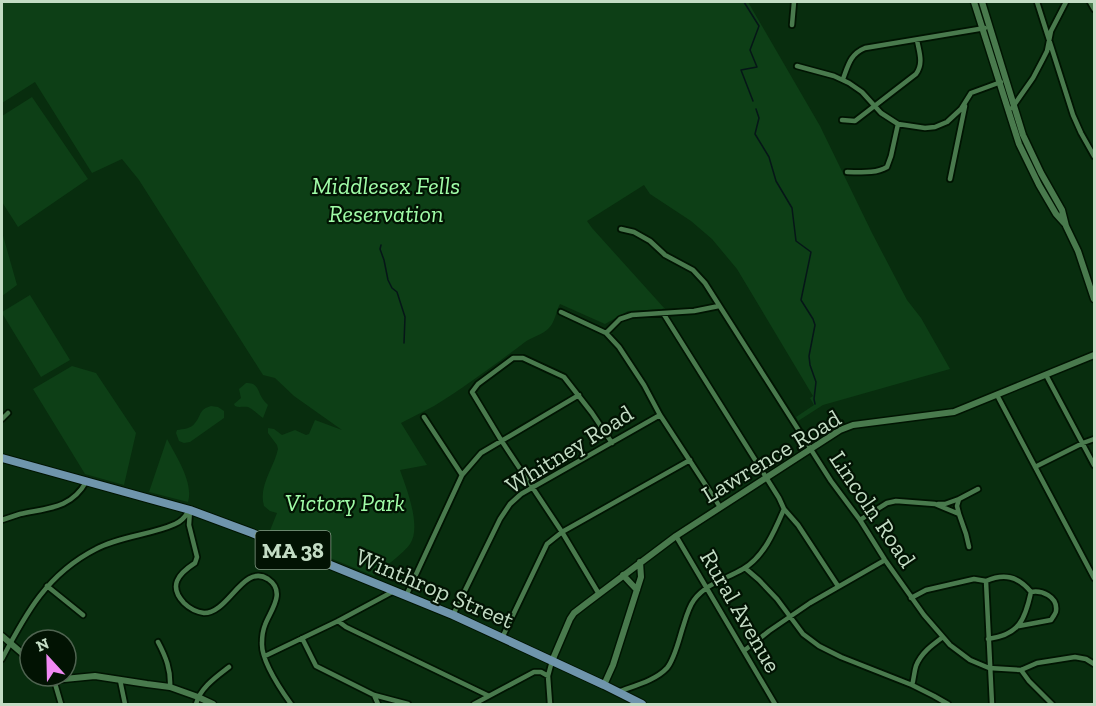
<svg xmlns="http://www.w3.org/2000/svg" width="1096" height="706" font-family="'Zilla Slab',serif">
	<rect width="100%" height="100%" fill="#082d0e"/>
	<!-- green -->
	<path fill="#0d3f16" d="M2,2H748L820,126L872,233L907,300L921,318L950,369L823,405L798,421L796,417L814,405L810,398L813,396L737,269L712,239L691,221L650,194L644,185L587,221L592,228L665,309L628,311L605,324L560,304C556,311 555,322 549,328C542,335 532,337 525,342C496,364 465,387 434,406C423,412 412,417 401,423L427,465L400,470C406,487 422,527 410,544C404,553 383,568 374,576L269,533L277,513L270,511L264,506C258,486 274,468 278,449L277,445L268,433V428L274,429L282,435L295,430L306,435L309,434L315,420L342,430L294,396L275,378L263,375L139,180L122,159L92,173L35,82L2,103Z
		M32,97L88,179L18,227L2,202V116Z
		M2,232L17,285L2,296Z
		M30,295L70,360L41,377L2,313V312Z
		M72,366L96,373L136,433L124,485L85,474L33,389Z
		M246,383C258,383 257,389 262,398C264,401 266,403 268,405L263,418C259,415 253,409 248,407C243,406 239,408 235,406L234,404L241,398L239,389Z
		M211,406L218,407L224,411V418L190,442L184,443L179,441L176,433L177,430C183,429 191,429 195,423C202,415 198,410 211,406Z
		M167,439C176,456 194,483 188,502L149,492Z"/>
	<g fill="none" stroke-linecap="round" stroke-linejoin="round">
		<!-- stream -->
		<path stroke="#061618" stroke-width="1.5" d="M744,2L759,26L750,50L757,67L741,70L753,101
			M756,109L759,118L755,134L769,157L776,181L792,208L796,241L811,252L801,300L813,319L815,325L809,356L810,365L816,382L814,399L815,404
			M381,245L380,249L384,260L388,280L392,288L397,292L405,317L404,343"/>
		<defs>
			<path id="minor" d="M1037,2L1073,115L1081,133L1094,156
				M1090,2L1094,9
				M792,25L794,2
				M797,66L834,76L849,83L862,92L881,113L898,124L925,128L935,127L947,122L961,109L971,93L1001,82
				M843,79C848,66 850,54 865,48L985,28
				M1012,108L1033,78L1043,59L1047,51L1051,31L1066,2
				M842,120L855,121L916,74C924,63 919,52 917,40
				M847,172C860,172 875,174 887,167L891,156L898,124
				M950,179L965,106
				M621,229L634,232L650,241L665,255L693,270L705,283L831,481L860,520L885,560L924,615L950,645L970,660L989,668L1021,670L1037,663L1075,657L1086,659L1094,664
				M561,312L606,333L619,347L644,385L660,415L720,507
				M663,313L779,498L784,509L798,525L838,586
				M606,333L620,319L632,315L694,311L719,306
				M1046,375L1094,465
				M997,395L1094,578
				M424,417L462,475
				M2,419L8,413
				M1035,467L1083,443L1094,439
				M938,504H945L959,499
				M190,510L189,525L197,557L195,563C178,574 168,586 184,603C189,608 197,612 204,613C229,613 243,563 268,579C287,592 270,611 265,625C263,630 262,637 262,643C261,660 281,690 291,704
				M959,514L957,506L959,499L978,489
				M2,520C8,518 14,516 20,514C47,508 71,509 86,482
				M860,520L887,503L896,501L935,504L959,514L966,534L969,547
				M676,536L775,704
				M745,568L759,580L777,599L803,634L819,646L841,657L912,685
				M986,581C1004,573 1018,576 1031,592C1041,590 1058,596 1056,611C1056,613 1053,617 1051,620L1019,626
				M986,581L992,704
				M47,586L83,615
				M599,594L562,532L501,440L472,392L478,384L513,358H523L564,377L592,413L612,443
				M406,596L462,475L481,453L579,395
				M911,598L926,590L974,579L986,581
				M453,615L500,519L510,504L521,494L660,415
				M338,621L346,627L489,696
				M943,637C932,645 921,653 916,666C914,672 914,679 912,685L934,696L948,704
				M302,638L316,666L374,695L408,704
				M502,638L547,544L562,532L690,460
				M988,639C1019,635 1025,620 1031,592
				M158,642C166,657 171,670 170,687
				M745,650L769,631L810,603L885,560
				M265,656L338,621L394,591
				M2,659C26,613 47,574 96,549C120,536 151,535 175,524C180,522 185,517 188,512
				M1021,670L1029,681L1052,704
				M54,680L61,704
				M120,680L125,704
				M618,692C633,686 655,681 667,668C674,660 679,640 682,630C685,621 688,608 694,600C707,583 726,579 743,569C764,557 775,530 784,509
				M374,695L378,704
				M196,704C200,688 216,677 229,667
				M474,704L534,672H541L548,676
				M550,704L548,676L552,661"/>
			<path id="tertiary" d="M974,2L1019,144L1039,185L1056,214L1065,224
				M982,2L1023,135L1041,173L1062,210L1066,226L1078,251L1094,299
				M623,575L637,590
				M2,636L30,660
				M552,661L570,619L574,613L587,603L676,536L840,430L853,425L954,412L1094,355
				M49,676L54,680L95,676L147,684L170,687L198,697L213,704
				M604,685L613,665L641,577L640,562"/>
			<path id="primary" d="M2,458L190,510L252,533L453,615L604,685L642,704"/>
		</defs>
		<!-- minor casing -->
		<use href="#minor" stroke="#001402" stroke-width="8"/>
		<!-- tertiary casing -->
		<use href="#tertiary" stroke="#001402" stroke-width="9"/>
		<!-- primary casing -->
		<use href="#primary" stroke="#001402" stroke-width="10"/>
		<!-- minor -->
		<use href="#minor" stroke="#497a4d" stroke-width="4.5"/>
		<!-- tertiary -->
		<use href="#tertiary" stroke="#497a4d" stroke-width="6"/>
		<!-- primary -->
		<use href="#primary" stroke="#6f95ac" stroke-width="8"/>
	</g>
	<g text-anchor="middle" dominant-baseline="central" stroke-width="4.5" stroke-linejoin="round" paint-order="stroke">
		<!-- shield labels -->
		<rect fill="#021303" stroke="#89a08a" stroke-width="1.5" x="255.5" y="531" width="75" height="38" rx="4.5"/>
		<g font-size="22" font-weight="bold" fill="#c3dcc4">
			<text x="293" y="550">MA 38</text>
		</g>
		<!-- park labels -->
		<g font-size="24" font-style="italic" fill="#a0fca7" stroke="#021303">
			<text x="386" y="185">Middlesex Fells<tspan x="386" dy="28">Reservation</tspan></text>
			<text x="345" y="502">Victory Park</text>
		</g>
		<!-- street labels -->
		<g font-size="24" fill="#c3dcc4" stroke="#021303">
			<text transform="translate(569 449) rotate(-32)">Whitney Road</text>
			<text transform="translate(771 456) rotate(-31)">Lawrence Road</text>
			<text transform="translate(873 509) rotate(56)">Lincoln Road</text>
			<text transform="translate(435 588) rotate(23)">Winthrop Street</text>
			<text transform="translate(741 611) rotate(60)">Rural Avenue</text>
		</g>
	</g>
	<!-- border -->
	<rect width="1096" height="706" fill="none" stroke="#c3dcc4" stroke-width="6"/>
	<!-- north arrow -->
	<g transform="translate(48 658) rotate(338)"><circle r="28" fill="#021303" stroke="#4f6350" stroke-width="1.5"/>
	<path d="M0-4.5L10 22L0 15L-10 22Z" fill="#f18af4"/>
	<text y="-9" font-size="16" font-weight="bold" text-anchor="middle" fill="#c3dcc4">N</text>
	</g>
</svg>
